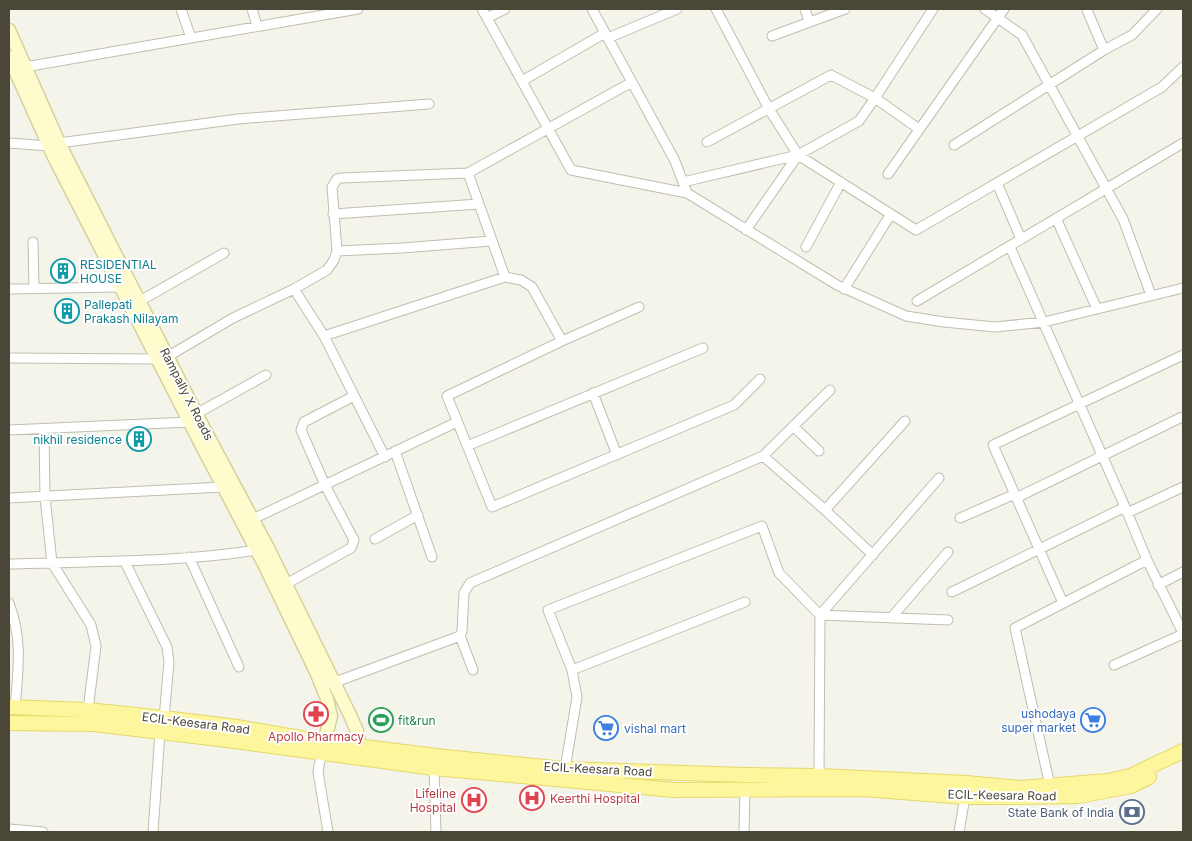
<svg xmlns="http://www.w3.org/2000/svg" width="1192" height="841" font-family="Inter,sans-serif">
	<rect width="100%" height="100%" fill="#f5f4eb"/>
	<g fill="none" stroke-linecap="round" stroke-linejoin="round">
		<defs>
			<path id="minor" d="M181,9L191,38
				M252,9L257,26
				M482,9L571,170L687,193L837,285L906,316L944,322L995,327L1044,322L1183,288
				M592,9L675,161L687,193
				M716,9L769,109L798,155L916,230L1162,87L1183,67
				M805,9L809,21
				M985,9L1022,35L1123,219L1151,295
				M1087,10L1104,50
				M487,18L505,9
				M772,36L845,9
				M608,38L677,9
				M25,67L358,9
				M522,81L605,33
				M707,142L831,75L875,98L919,129
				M9,143L49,146
				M59,143L238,119L429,104
				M954,145L1104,50L1132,35L1157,9
				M888,174L1004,9
				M683,182L798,155
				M997,183L1021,239
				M333,214L479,204
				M1056,218L1097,309
				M746,230L798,155L859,121L875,98L933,9
				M33,242L34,289
				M806,247L841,182
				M1010,247L1125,507L1147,560L1183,633
				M337,251L332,187L337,179L341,178L468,173
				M505,277L468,173L632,82
				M9,289L120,287
				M294,289L324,336L385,457
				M844,289L891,214
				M140,301L224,253
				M917,301L1183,143
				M639,307L562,341L447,396L492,507L734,405L760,379
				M324,336L505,277L521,280L532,287L562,341
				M167,357L233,318L294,289L327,270L334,260L337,251L402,248L491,241
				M9,358L157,359
				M593,393L617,455
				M196,414L266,375
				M793,426L819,451
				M9,430L190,422
				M44,430L45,497L52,563L91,625L96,646L88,710
				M467,446L703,348
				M395,451L432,557
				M763,456L825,510L873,555
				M9,498L223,487
				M1016,498L1182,417
				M825,510L905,421
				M1127,513L1183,487
				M960,518L1015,494
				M253,519L457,422
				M375,539L418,515
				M189,557L239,667
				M125,562L167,647L169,662L164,718
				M9,564C92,561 175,563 257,550
				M286,584L351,548L354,540L325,485L301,430L304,422L354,396
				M1158,585L1183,572
				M952,592L1125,507
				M9,603C23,640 18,670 15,708
				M1063,603L993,445L1183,355
				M891,618L948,552
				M460,636L473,670
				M1114,665L1183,634
				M572,670L745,602
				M330,684L460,636L462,631L464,593L470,583L763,456L830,390
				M321,754L318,772L328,832
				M434,768L436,832
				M565,769L577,697L572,670L548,610L762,526L779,573L820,615L948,620
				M819,776L820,615L939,478
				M1050,786L1015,628L1147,560
				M9,829L43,832
				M153,832L160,732
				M744,832L745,789
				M959,832L965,797"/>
			<path id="secondary" d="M9,30L59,143L201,423L268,548L350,715L357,731L361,755
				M9,57L54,157L204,450L264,564L317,674L327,699L331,716L322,750"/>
			<path id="primary" d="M9,707L88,710L164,718L237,727L324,742L436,756L565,769L744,775L819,776L966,783L1020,788L1108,781L1130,776L1183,751
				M9,723L94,724L227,740L434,768L674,790L864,789L965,797H1016L1078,796L1131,786L1149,777"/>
		</defs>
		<!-- minor casing -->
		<use href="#minor" stroke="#c1bead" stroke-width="11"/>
		<!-- secondary casing -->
		<use href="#secondary" stroke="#d5d19b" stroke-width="15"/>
		<!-- primary casing -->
		<use href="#primary" stroke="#e4d96a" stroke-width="16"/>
		<!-- minor -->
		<use href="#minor" stroke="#fff" stroke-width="9"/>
		<!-- secondary -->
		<use href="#secondary" stroke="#fefccc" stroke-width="12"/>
		<!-- primary -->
		<use href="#primary" stroke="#fef69c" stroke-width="14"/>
	</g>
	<!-- icons -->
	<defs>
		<symbol id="building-ring" viewBox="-11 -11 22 22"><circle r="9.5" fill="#fff" stroke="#0f9aa8" stroke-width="1.5"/><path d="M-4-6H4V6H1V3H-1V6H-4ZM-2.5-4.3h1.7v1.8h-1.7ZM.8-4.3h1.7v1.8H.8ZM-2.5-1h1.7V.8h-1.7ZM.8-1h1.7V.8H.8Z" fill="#0f9aa8"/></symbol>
		<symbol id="pharmacy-ring" viewBox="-11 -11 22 22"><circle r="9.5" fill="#fff" stroke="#e0444e" stroke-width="1.5"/><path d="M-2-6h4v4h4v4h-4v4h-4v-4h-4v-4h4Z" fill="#e0444e"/></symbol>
		<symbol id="stadium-ring" viewBox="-11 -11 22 22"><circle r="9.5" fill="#fff" stroke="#2e9e5b" stroke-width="1.5"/><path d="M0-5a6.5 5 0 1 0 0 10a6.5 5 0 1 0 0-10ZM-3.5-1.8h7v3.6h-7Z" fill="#2e9e5b"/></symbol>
		<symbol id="supermarket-ring" viewBox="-11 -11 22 22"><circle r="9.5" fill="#fff" stroke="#3f7fe0" stroke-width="1.5"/><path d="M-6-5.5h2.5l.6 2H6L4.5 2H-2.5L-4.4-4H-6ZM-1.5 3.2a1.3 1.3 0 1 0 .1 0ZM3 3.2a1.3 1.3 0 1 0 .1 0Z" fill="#3f7fe0"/></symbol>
		<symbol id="hospital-ring" viewBox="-11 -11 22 22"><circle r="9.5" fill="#fff" stroke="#e0444e" stroke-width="1.5"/><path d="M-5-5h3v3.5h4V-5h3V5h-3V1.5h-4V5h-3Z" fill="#e0444e"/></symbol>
		<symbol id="bank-ring" viewBox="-11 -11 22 22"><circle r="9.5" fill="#fff" stroke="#5c6f8a" stroke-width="1.5"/><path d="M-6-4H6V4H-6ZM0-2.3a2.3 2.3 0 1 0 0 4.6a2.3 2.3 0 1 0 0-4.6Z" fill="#5c6f8a"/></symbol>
	</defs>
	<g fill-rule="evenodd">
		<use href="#building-ring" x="49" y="257" width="28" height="28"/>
		<use href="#building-ring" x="53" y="297" width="28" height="28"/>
		<use href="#building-ring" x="125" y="425" width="28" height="28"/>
		<use href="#pharmacy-ring" x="302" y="700" width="28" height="28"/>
		<use href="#stadium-ring" x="367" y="706" width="28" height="28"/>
		<use href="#supermarket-ring" x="1079" y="706" width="28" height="28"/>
		<use href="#supermarket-ring" x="592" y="714" width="28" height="28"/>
		<use href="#hospital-ring" x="518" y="784" width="28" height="28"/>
		<use href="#hospital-ring" x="460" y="786" width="28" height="28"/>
		<use href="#bank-ring" x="1118" y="798" width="28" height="28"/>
	</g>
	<g text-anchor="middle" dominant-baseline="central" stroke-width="4" stroke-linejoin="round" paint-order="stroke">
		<!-- culture labels -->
		<g font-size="12" fill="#0d838f" stroke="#fff" text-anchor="start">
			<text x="80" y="264">RESIDENTIAL<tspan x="80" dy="14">HOUSE</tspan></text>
			<text x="84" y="304">Pallepati<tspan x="84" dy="14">Prakash Nilayam</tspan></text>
			<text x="122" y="439" text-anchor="end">nikhil residence</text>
		</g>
		<!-- street labels -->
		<g font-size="12" fill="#4a4739" stroke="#fff">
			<text transform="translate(187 394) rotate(63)">Rampally X Roads</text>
			<text transform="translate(196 723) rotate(7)">ECIL-Keesara Road</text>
			<text transform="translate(598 769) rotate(3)">ECIL-Keesara Road</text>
			<text transform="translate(1002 795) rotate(1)">ECIL-Keesara Road</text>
		</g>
		<!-- shop labels -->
		<g font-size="12" fill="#366cbe" stroke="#fff" text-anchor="end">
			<text x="1076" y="713">ushodaya<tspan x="1076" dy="14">super market</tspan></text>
			<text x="624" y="728" text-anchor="start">vishal mart</text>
		</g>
		<!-- leisure labels -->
		<g font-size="12" fill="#27864d" stroke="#fff" text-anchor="start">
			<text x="398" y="720">fit&amp;run</text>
		</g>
		<!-- health labels -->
		<g font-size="12" fill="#be3a42" stroke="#fff">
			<text x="316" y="736">Apollo Pharmacy</text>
			<text x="456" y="793" text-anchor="end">Lifeline<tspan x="456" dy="14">Hospital</tspan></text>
			<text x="550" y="798" text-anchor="start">Keerthi Hospital</text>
		</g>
		<!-- service labels -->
		<g font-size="12" fill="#4e5e75" stroke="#fff" text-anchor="end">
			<text x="1114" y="812">State Bank of India</text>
		</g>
	</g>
	<!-- border -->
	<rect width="1192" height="841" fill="none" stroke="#4a4739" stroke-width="20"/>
</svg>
